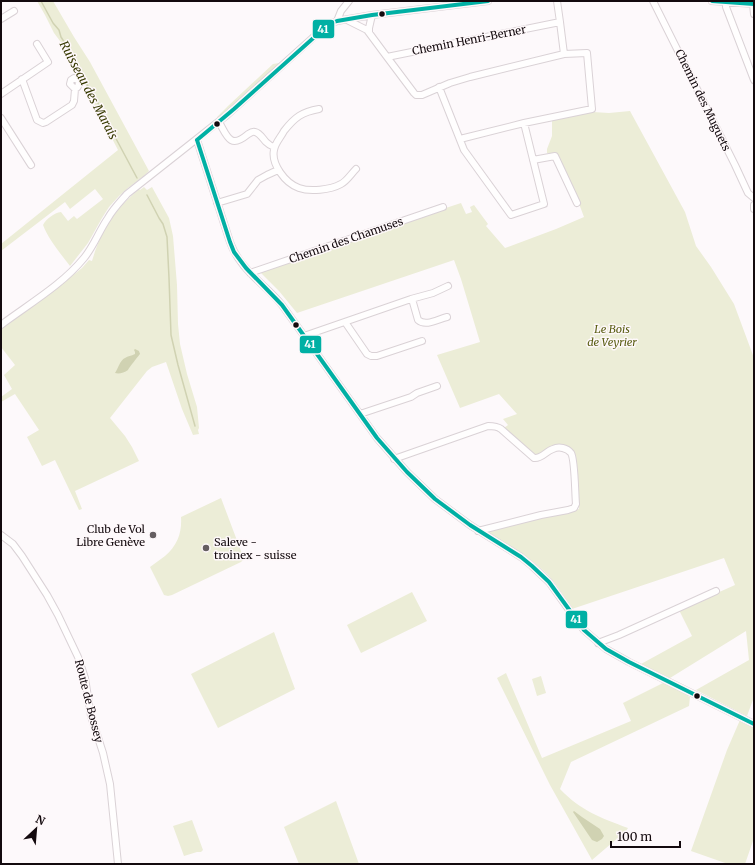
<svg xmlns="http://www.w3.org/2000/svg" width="755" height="865" font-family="Merriweather,serif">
	<rect width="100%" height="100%" fill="#fdf9fb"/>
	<!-- green -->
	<path fill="#ecedd7" d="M37,1H53L74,37L90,62L149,171L144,176L128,188L119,196L109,207L102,218L88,243L70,266C60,253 49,240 43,225C46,219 54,213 61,212L68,221L74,216L77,219L103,199L95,189L70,209L65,202L1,251V244L118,150L104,123H102L93,109L95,103L66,49L54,33L45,15Z
		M279,63L218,118L217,117L228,106L273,64Z
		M592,110L593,112L609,113L630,111L685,212L696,246L711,267L734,304L754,358V697L747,716L696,690L749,660L746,631L670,678L641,664L692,636L679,610L735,585L724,558L572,609C565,598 558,586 549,576C531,557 508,545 486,532L541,516L579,509L575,454C571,446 559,444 552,446C547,448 542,453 538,456L533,455L504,428L508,425L503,419L517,414L499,394L460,408L437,355L480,342L461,279L454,260L297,313L279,291L258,270L461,203L466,214L472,212L470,207L474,205L488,224L486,226L505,248L556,229L584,217L572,185L556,153H547V149L552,136V119Z
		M144,187L147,190L152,187L169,218L173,236L177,285L178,324L180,344L187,374L197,407L199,428L198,430L199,434L193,435L182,409L166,362L152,367L147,371L110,418L125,436L132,447L139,461L75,491L82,509L79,510L55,460L42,466L27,437L39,430L15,394L1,402V397L12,389L4,375L15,365L1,347V329L57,288L82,268L89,260L92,261C102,228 113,212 139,189L140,190Z
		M221,498L244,559L241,562L172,595L168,596L164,595L150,567C155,563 160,560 165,556C178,545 182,532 181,517Z
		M412,592L427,621L361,653L347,625Z
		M274,632L295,689L218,728L191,674Z
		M506,673L542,758L631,721L623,703L663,683L669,684L689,695L688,696L690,697L689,706L571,762L560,789C581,811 601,818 628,828L626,831L592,860L550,785L497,678Z
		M541,676L546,693L537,696L532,679Z
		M740,720L754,727V838L745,864H728L691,851L727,750Z
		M336,801L359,864H299L284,827Z
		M192,820L203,850L201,852H197L184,856L173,826Z"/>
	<!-- water -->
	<path fill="#d0d2b2" d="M135,349L139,351C139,352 140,353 140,354C139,355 129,368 128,370C124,373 119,374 115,373C118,369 120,360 125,358C128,356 131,356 135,354V352L134,350Z
		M574,811L582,817L600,829L604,836L602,839L597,842L592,840L573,812Z"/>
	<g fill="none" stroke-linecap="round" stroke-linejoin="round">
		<!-- stream -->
		<path stroke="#d0d2b2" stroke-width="1.5" d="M41,1L53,23L59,30L61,37L70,51L71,58L98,103L105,118L137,178
			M147,195L159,218L163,224L167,237L169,278L171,335L178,365L195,426"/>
		<defs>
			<path id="minor" d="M653,1L735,165L748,193L754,198
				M712,1L754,4
				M726,2V7L754,80
				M753,4L754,14
				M1,19L14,11
				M347,20L367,30L387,57L560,22L557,1
				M337,21L341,11L349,1
				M369,32V28L372,15
				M387,57L414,93L416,95H422L450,83L470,77L564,54L560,22
				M22,79L37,120L43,123L46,122L72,105L74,101L75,89C78,88 79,84 79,81L74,78L71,80L70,84L75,89
				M439,87L464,150L511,215L544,204L524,123
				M1,94L48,62L37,44
				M319,109C302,112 295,117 284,131C281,137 275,143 274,150C271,164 285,183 299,188C310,192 330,190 341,184C347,181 351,174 356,169
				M1,118L31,165
				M219,122C227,136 230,149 247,135C250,133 252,131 255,132C260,133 263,139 266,142C269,145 271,146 274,147
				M460,139L524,123L592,109L587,53L564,54
				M197,140L230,242C240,270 264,283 282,305L377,438L407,472L435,499L470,525L521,557L532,566L549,582L574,617L584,630L606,649L629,662L754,724
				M533,160L555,156L577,203
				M217,203L247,194L258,180L267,175L278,170
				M754,205V209
				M250,273L443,207
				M412,299L418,320C426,327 438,319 447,317
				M345,322L367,354L371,356H377L422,341
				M1,325C29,304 62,285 84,258C94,246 99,231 108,218C113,209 120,202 127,194L227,115L327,25L337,21L372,15L488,1
				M304,336L411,299L433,293L448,286
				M360,414L411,397L417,393L437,386
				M394,459L488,426C493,426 497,426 501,429L534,458C542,459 546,451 553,449C559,446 567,448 571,453C575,459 575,494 576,504L574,508L568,510L541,515L478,531
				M1,535L13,544L22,556L47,595L58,615L78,657L85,678L91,716L103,753L110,784L118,864
				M598,643L619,635L716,591"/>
		</defs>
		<!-- minor casing -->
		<use href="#minor" stroke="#dad2d6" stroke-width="8"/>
		<!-- minor -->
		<use href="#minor" stroke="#fffefe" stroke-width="6"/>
		<defs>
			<path id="bus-1" d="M712,1L754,4
				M197,140L230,242L234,252L246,268L282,305L377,438L407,472L435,499L470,525L521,557L532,566L549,582L584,630L606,649L629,662L754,724
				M197,140L234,109L329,24L337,21L372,15L488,1"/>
		</defs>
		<!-- bus-1 casing -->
		<use href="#bus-1" stroke="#fef8fa" stroke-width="7"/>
		<!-- bus-1 -->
		<use href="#bus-1" stroke="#00b0a4" stroke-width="4"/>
	</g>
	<!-- markers -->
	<g fill="#130a0e" stroke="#fef8fa" stroke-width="1.5">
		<circle cx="382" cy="14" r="3.5"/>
		<circle cx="217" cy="124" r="3.5"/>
		<circle cx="296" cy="325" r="3.5"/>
		<circle cx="697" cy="696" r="3.5"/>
	</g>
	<g fill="#655e61" stroke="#fef8fa" stroke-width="1.5">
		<circle cx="153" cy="535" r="4"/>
		<circle cx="206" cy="548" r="4"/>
	</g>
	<g text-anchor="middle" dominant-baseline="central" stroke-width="3" stroke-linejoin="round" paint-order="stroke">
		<!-- street labels -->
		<g font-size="11" fill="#130a0e" stroke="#fef8fa">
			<text transform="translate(469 40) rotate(-11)">Chemin Henri-Berner</text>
			<text transform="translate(703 100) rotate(64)">Chemin des Muguets</text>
			<text transform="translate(346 240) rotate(-19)">Chemin des Chamuses</text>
			<text transform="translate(89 701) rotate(76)">Route de Bossey</text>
		</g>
		<!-- park labels -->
		<g font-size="11" font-style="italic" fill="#585c10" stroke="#fef8fa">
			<text x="612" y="329">Le Bois<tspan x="612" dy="13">de Veyrier</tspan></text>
		</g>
		<!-- poi labels -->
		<g font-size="11" fill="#130a0e" stroke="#fef8fa" text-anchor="end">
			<text x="145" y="529">Club de Vol<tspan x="145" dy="13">Libre Genève</tspan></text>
			<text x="214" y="542" text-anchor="start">Saleve -<tspan x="214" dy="13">troinex - suisse</tspan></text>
		</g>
		<!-- water labels -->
		<g font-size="12" font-style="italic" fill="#363900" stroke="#fef8fa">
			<text transform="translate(89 90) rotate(62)">Ruisseau des Marais</text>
		</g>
	</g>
	<g stroke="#fef8fa" stroke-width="1.5">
		<rect x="312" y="19" width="23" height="20" rx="4" fill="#00b0a4"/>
		<rect x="299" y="335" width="23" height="19" rx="4" fill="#00b0a4"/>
		<rect x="565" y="610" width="23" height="19" rx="4" fill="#00b0a4"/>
	</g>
	<g font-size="11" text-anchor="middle" font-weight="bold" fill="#fff">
		<text x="323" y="33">41</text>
		<text x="310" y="348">41</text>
		<text x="576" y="623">41</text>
	</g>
	<!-- border -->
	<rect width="755" height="865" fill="none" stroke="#130a0e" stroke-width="4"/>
	<!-- north arrow -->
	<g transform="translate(36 829) rotate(26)" stroke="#fef8fa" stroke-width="3" paint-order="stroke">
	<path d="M0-3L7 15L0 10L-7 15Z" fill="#130a0e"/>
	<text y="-6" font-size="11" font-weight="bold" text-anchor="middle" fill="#130a0e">N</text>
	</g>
	<!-- scale -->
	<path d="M611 841v6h69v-6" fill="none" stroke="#130a0e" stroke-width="2"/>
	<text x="617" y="841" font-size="12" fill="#130a0e" stroke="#fef8fa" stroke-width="3" paint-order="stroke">100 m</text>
</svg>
